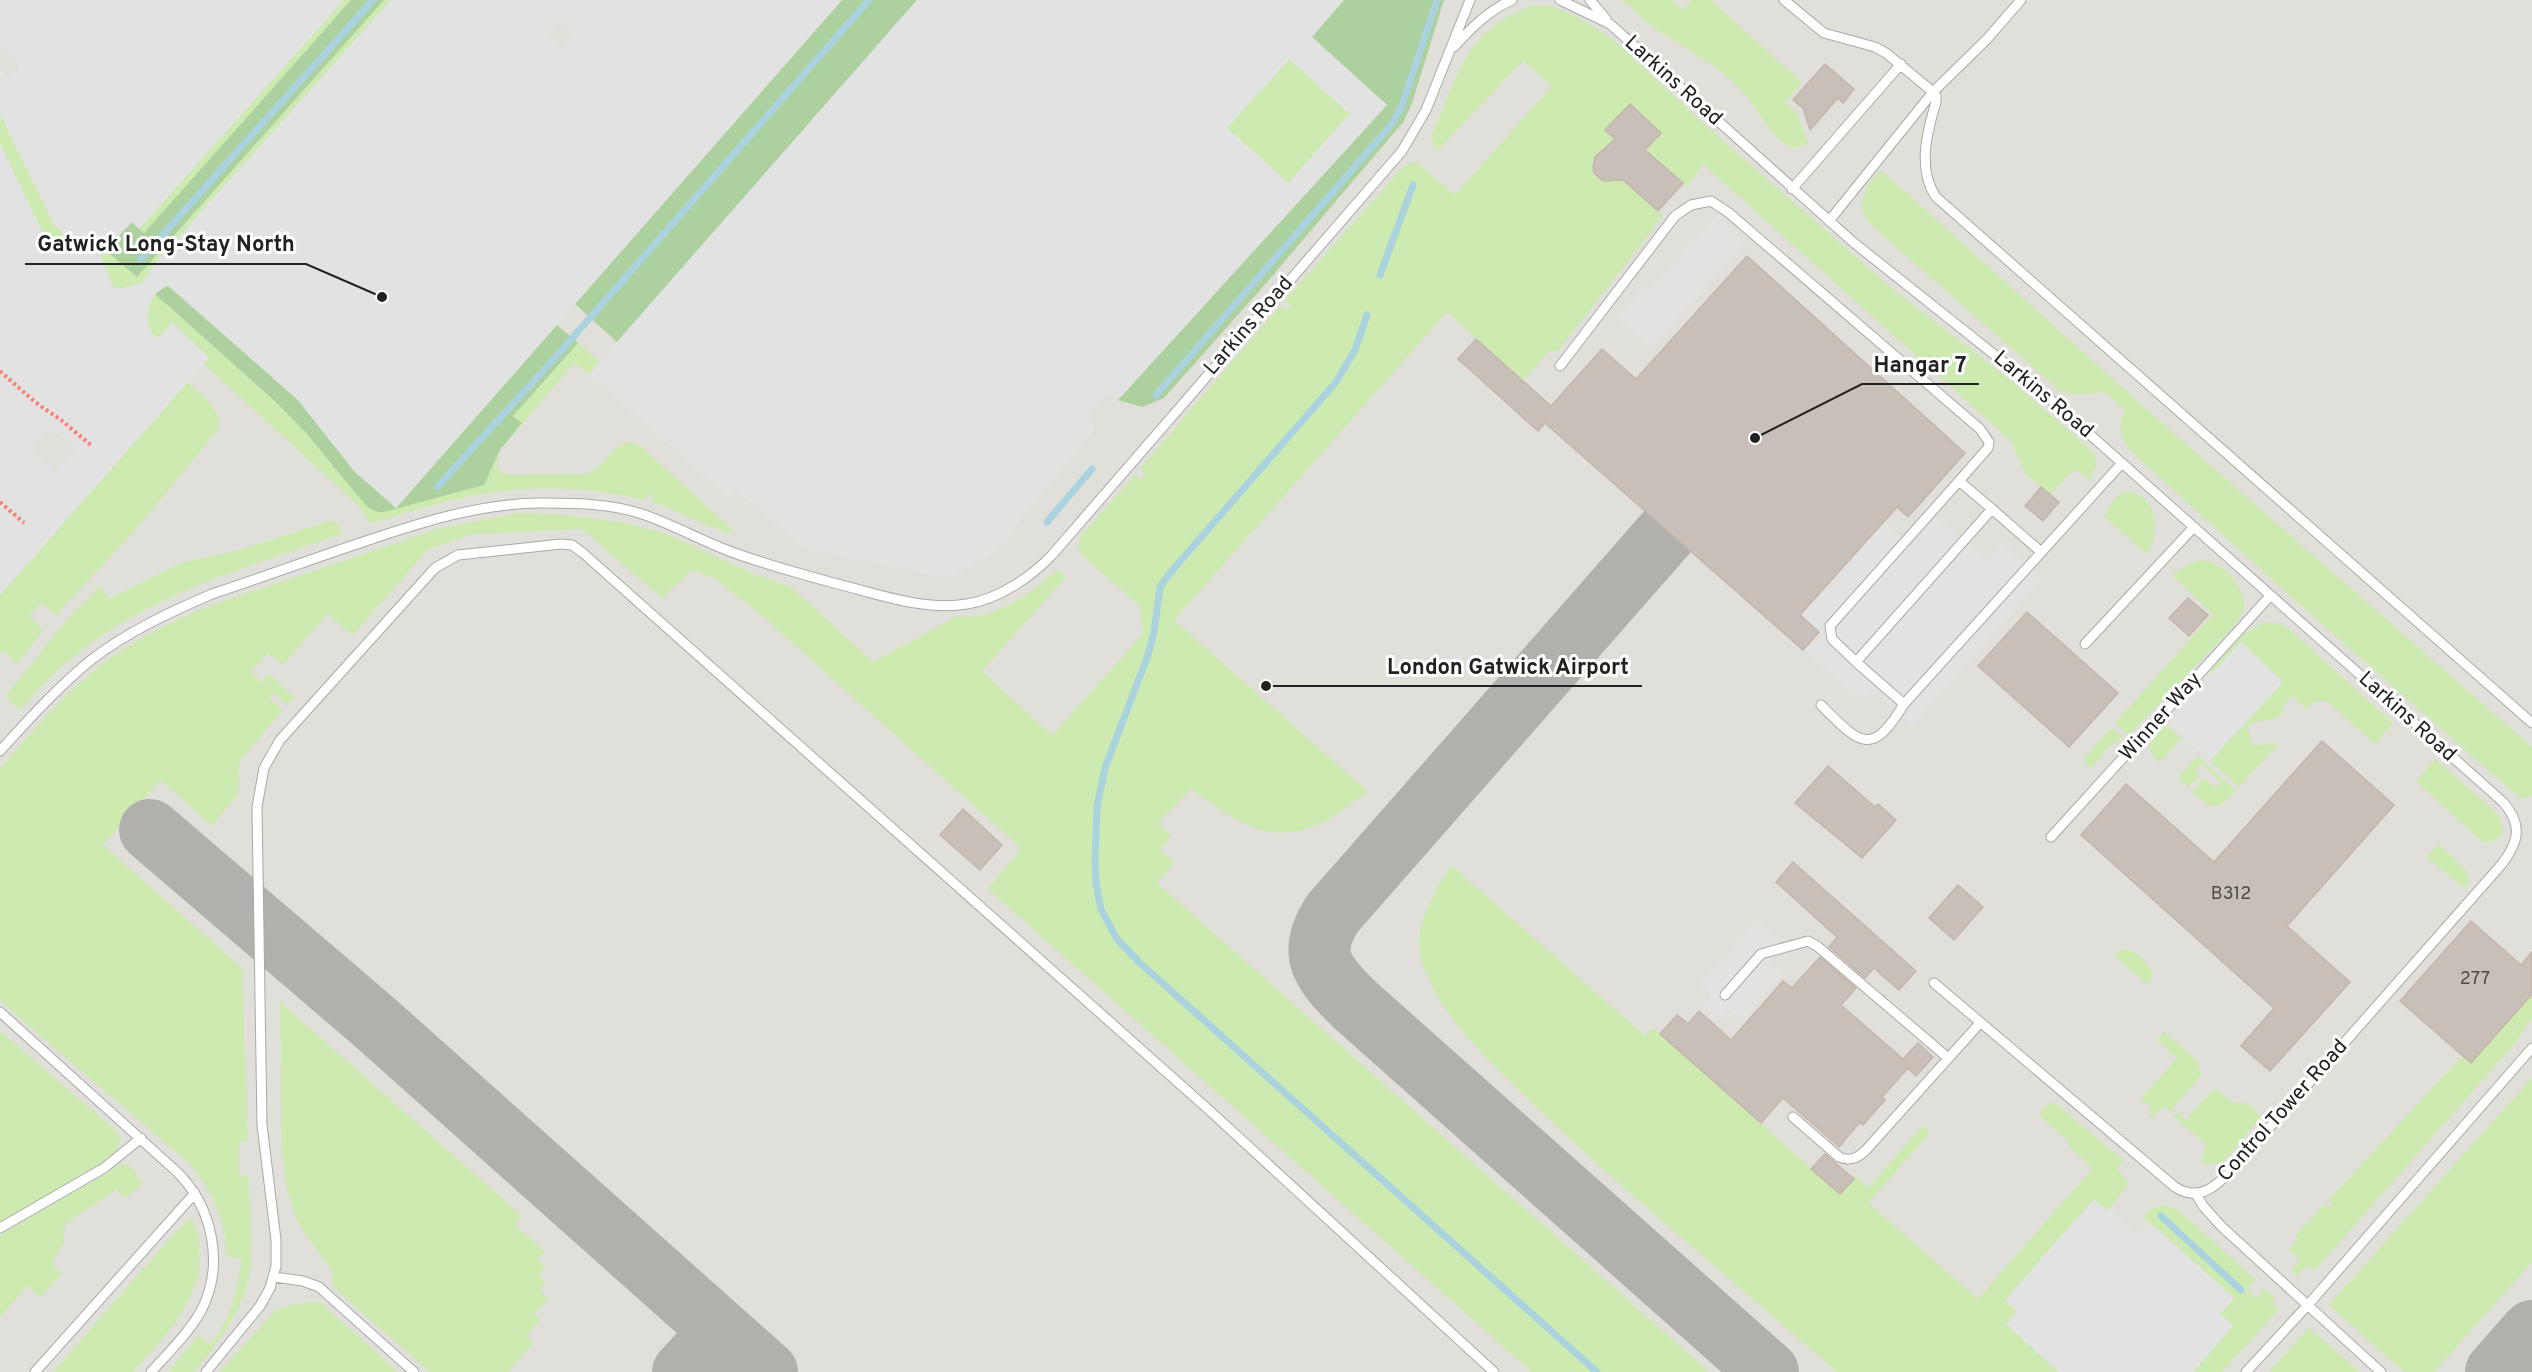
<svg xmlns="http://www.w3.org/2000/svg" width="2532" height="1372" font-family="Overpass,sans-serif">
	<rect width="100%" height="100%" fill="#f2efe9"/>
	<!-- airport -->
	<path fill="#e1dfda" d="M0,0H2532V1372H0Z"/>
	<!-- grass -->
	<path fill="#cdebb0" d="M344,0H351L144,234L139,229Z
		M384,0H391L156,262L143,283L126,288H114L98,250H105L137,277Z
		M1622,0H1672L1683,10L1692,0H1711L1802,83L1785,102L1797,113L1808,144C1803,145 1796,149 1790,147C1772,139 1754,102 1739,88C1717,65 1691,52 1665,35C1649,26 1636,12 1622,0Z
		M1534,5L1550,6L1572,14L1611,38L1724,142L1895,291L2009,379L2085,445L2094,453L2097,464L2089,480L2074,469L2050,495L2025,473L2011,441L1703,164L1687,187L1670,173L1645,199L1663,216L1558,351H1549L1523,381L1447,312L1174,620L1368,792C1352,802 1335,817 1317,825C1264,847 1233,817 1191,789L1158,823L1171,836L1160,850L1174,863L1157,883L1709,1372H1532L988,889L1021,848L758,612L714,578L692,570L662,598L582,529L473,534L428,549L353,635L327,614L283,665L268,653L251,672L262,682L269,674L294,697L288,705L274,693L269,698L283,710L240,760L238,794L212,826L161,780L103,845L244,970L242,973L248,1140L239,1142V1176H249C249,1208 255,1257 247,1286C237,1318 215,1347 194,1372H168L199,1335L210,1344C230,1323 237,1288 242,1259L226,1257C227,1222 213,1192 191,1165L7,1007L0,998V768C36,728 73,683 118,653C151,631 184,615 221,602L438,529L519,513L566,515L627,523L666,534L756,575L791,587L873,662L956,617L982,616L1009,605L1028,593L1058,570L1066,577L982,671L1052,736L1143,634L1140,606L1084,557L1078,547L1080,537L1135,475L1141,480L1145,474L1140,469L1280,306L1287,310L1291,305L1285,300L1403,167L1413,162L1417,163L1455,195L1552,86L1523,61L1437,151L1431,137C1458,77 1464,29 1534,5Z
		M1289,58L1351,114L1288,183L1227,128Z
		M0,114L54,224L78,251L64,253L42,231L0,144Z
		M1881,170L2145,408L2532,747V796L2520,798L2289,595L2133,453C2121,439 2117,428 2125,410L2104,392L2073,395L2059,390L1871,225C1853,205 1865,186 1881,170Z
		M155,294L340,454L396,508L557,325L600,362L589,374L574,363L500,450L497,463L498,470L506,475L586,474C606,469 614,437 637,443L732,529L728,534L651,501L653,495L649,493L646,500C537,476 474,491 370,524L359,506L204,364L209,358L173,323L157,339C144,326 145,309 155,294Z
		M187,382C200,394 227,412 216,432L137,528L56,615L41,603L29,616L43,629L18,664L4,651L0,655V595Z
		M2124,492C2158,491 2160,531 2147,555L2104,516L2115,498Z
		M329,521L337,522L342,534C242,569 138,597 58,670C44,683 32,697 20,711L6,696L68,618L101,586L109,599L181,563L236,551Z
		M2202,560C2221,560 2247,588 2244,608C2242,616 2236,623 2231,629L2129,735L2115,723L2213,614L2172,575L2189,564Z
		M2265,622L2280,624L2289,629L2393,723L2375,744L2327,701H2315L2307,709L2293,696L2282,707L2285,710L2277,718L2247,725L2252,746L2271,743L2278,744L2239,787L2210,761L2283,682L2241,642L2212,674L2209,672L2245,633Z
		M2166,725L2182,738L2159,763L2151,753L2149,743Z
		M2112,727L2123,737L2110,746L2092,768L2083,760Z
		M2197,756L2236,791L2220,806L2208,805L2192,792L2204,778L2215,788L2221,782L2201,764L2195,770L2200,775L2189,788L2178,778Z
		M2435,759L2497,813C2509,828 2501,846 2481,841L2416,781Z
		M2438,844L2466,870L2469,882L2465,889L2427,857Z
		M1451,865L1645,1036L1653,1028L1840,1194L1855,1176L1868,1188L1923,1125L1930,1133L1868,1203L1978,1299L2093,1168L2070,1148L2068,1141L2039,1115L2048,1104L2055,1103L2124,1161L2117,1169L2129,1183L2107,1211L2094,1199L2017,1311L2006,1324L2059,1372H1837C1775,1318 1713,1265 1651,1211C1605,1171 1560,1131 1517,1088C1479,1051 1436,1010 1421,958C1412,927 1436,890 1451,865Z
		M2123,949C2135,949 2150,964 2153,975L2148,985L2114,955Z
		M2532,994V1019L2511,1048L2314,1271L2307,1265L2297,1276L2291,1270L2300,1261L2289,1250L2298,1239L2295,1236L2325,1204L2329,1207L2332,1203L2329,1200L2462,1056L2471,1063Z
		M280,1002L522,1216L514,1225L545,1251L538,1260L546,1267L538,1275L546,1282L540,1290L549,1299L535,1314L540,1320L526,1336L533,1343L508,1372H430L333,1287L332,1270L301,1228L293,1210L287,1188L282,1154Z
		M0,1031L116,1131L121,1140L114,1155L99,1166L0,1223Z
		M2164,1032L2197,1060L2201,1075L2170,1112L2163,1106L2151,1118L2148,1116L2153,1109L2141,1099L2177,1058L2157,1040Z
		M2532,1078V1262L2434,1372H2404L2329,1305Z
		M2216,1089L2233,1103C2245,1101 2256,1107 2260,1118L2223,1163L2201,1164L2206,1144L2173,1116L2177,1112L2186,1120L2208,1095Z
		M122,1164L130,1166L143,1184L125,1198L117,1189L65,1224L63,1244L51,1264L62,1274L41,1297L27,1286L0,1317V1235Z
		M2165,1205L2178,1210L2255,1279L2247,1290L2256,1298L2264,1289L2275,1298L2271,1302L2279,1309L2222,1372H2193L2233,1326L2220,1314L2234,1298L2143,1216L2153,1208Z
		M192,1218C218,1283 173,1328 133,1372H53L181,1226Z
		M320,1302L398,1372H219L276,1310L294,1304Z
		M2309,1328L2360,1372H2269Z"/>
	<!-- forest -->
	<path fill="#add19e" d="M351,0H384L137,277L105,250L132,222L144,233Z
		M842,0H917L617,342L575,304Z
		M1344,0H1444L1412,103L1404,121L1268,281L1164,398L1142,407L1118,400L1386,105L1311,37Z
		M168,286L298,400L354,471L396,508L557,325L578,343L513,416L522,423L500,450L484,485L384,512C374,513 370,509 363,502L307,434L277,403L155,294L162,287Z"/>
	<!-- parking -->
	<path fill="#e2e2e2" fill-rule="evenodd" d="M0,0H344L139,229L132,222L105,250H98L111,285L118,289L143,283L156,262L391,0H842L396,508L354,471L298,400L192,305L171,287L166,286L155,294L150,303L147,319L150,331L157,339L172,323L209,358L0,595V144L42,231L64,253L77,250L54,224L0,114V63L8,78L19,67L0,47ZM558,22L573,36L562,49L546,35ZM50,427L75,449L55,472L30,450Z
		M917,0H1344L1312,37L1387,105L1118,400L1109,394L1088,416L1095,427L1089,437L1022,517L1007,542L989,556L948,578L810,550L801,546L736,490L729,498L589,374ZM1289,59L1350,114L1288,183L1227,128Z
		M1717,215L1746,241L1651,348L1617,318L1644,287L1649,291Z
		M1936,517L1987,559L2002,543L2042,579L1912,726L1871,690L1861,701L1784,633L1883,522L1911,546Z
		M2241,642L2283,682L2210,761L2167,722Z
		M1757,920L1778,939L1777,955L1769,962L1783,974L1742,1021L1728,1009L1717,1021L1701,1007L1711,995L1700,984Z
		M2094,1199L2106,1211L2109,1208L2140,1236L2151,1224L2234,1298L2220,1314L2233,1326L2193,1372H2059L2006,1324L2017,1311L2005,1300Z"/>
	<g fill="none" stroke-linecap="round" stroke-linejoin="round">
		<!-- stream -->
		<path stroke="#aad3df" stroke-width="7" d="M141,259L373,0
			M1380,275L1413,185
			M1367,315L1355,350L1336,382L1170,573L1160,587L1154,632L1148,655L1105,768L1097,807L1095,860L1096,883L1101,909L1117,939L1140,963L1597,1372
			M1156,395L1391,125L1401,108L1437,0
			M437,487L553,360L869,0
			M1047,522L1092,469
			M2161,1216L2241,1290"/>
		<!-- taxiway -->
		<path stroke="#b1b0ac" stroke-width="62" d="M1668,531L1333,913C1305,955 1324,974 1355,1005L1768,1372
			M150,830L372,1020L767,1372
			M683,1372L721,1331
			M2496,1372L2532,1331"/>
	</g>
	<!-- building -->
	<path fill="#c7bfb8" stroke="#c4b6ab" stroke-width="1.5" d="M1825,64L1854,89L1843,103L1838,98L1810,130L1803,108L1793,100Z
		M1630,104L1661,133L1645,150L1683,183L1658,211L1623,180L1603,181L1594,173L1593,168L1595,157L1615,139L1605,130Z
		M1747,256L1965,453L1908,517L1897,507L1800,615L1819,632L1803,650L1545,423L1538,431L1458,359L1476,339L1551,406L1602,349L1636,379Z
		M2041,487L2059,502L2043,521L2025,506Z
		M2188,598L2208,615L2189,636L2169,618Z
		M2027,612L2118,693L2069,747L1978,666Z
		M2322,741L2394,805L2287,926L2350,982L2270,1071L2241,1046L2274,1008L2081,835L2126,784L2214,862Z
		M1828,766L1875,807L1878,804L1896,820L1862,858L1795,803Z
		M963,809L1002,845L980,870L940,835Z
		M1793,862L1916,971L1899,990L1874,968L1865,978L1829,947L1837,937L1776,882Z
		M1958,885L1983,907L1954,940L1929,918Z
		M2471,921L2521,965L2532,952V994L2471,1063L2400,1001Z
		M1820,957L1856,988L1841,1005L1903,1059L1918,1043L1933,1057L1916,1076L1908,1068L1882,1097L1885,1100L1863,1125L1860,1122L1839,1147L1783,1098L1761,1123L1660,1034L1677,1015L1688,1024L1699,1011L1731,1040L1783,981L1792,988Z
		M1825,1154L1854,1179L1840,1194L1811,1169Z"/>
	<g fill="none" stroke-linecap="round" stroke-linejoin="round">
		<defs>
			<path id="service" d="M1560,0L1610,24L1853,242L2050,399L2503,802C2523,825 2519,841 2502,864L2240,1161C2222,1180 2203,1205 2175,1187L1934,983
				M1590,0L1606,19
				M1784,0L1824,33L1875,47L1886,53L1933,92L1936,95V102C1927,132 1917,169 1936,197L2532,723
				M1454,47C1471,28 1489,10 1512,0
				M1792,189L1901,64
				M1829,221L1933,92L1987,39L2021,0
				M1560,366L1675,216L1691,205L1711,201L1729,213L1980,429L1989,442L1988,448L1959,481L1992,509
				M2085,644L2193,528
				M1856,662L1832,639L1830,626L1959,481
				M1904,704L1856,662L1992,509L2041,552
				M1821,705C1859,743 1871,759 1904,704L2122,463
				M0,751C29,719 58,687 91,660C127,632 170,612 212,594C263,577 315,558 366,541C422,522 479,504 538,503C572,503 609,503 642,514C672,524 700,540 729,551C772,567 816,578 860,590C893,599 932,610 967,604C999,599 1031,577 1052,555L1402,151L1426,110L1470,0
				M2051,837L2270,596
				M1725,995L1761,954L1808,941L1817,946L1947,1057
				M0,1012L176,1171C213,1207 225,1265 201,1311C188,1334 168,1353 151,1372
				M1793,1117L1839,1157C1850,1162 1858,1158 1866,1150L1980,1023
				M2196,1194L2203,1206L2222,1227L2381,1372
				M0,1228L104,1168L141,1138
				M274,1277L303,1281L319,1287L414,1372
				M35,1372L195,1193
				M206,1372L260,1306L270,1288L276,1266V1240L262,1125L257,807L264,768L280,740L435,568L458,555L561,544L572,545L583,553L1209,1110L1494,1372
				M2246,1372L2307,1306L2532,1048"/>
		</defs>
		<!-- service casing -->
		<use href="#service" stroke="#a9a9a9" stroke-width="11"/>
		<!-- path -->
		<path stroke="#fa8072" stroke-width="4" stroke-dasharray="3 3" stroke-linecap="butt" d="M0,371L35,402L61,420L92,446
			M0,502L24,523"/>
		<!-- service -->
		<use href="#service" stroke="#fff" stroke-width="9"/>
	</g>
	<g text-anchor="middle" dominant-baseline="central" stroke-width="6" stroke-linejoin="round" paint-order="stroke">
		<!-- number labels -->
		<g font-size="18" fill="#4b4948">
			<text x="2231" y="894">B312</text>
			<text x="2475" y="979">277</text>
		</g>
		<!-- street labels -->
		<g font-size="21" fill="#222" stroke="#fff">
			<text transform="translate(1673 81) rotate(42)">Larkins Road</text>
			<text transform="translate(1249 326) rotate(-49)">Larkins Road</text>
			<text transform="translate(2043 395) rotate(40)">Larkins Road</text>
			<text transform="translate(2161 717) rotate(-48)">Winner Way</text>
			<text transform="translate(2407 717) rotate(42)">Larkins Road</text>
			<text transform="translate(2283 1111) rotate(-48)">Control Tower Road</text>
		</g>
	</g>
	<!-- callouts -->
	<path fill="none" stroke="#222" stroke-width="2" d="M382 297L306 264H25M1755 438L1862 384H1979M1266 686L1375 686H1642"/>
	<g fill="#222" stroke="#fff" stroke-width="2">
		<circle cx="382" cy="297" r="6"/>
		<circle cx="1755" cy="438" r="6"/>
		<circle cx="1266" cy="686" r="6"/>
	</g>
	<g font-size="22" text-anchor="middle" font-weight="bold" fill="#222" stroke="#fff" stroke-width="6" stroke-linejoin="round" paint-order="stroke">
		<text x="166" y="251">Gatwick Long-Stay North</text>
		<text x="1920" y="372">Hangar 7</text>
		<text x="1508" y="674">London Gatwick Airport</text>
	</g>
</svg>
